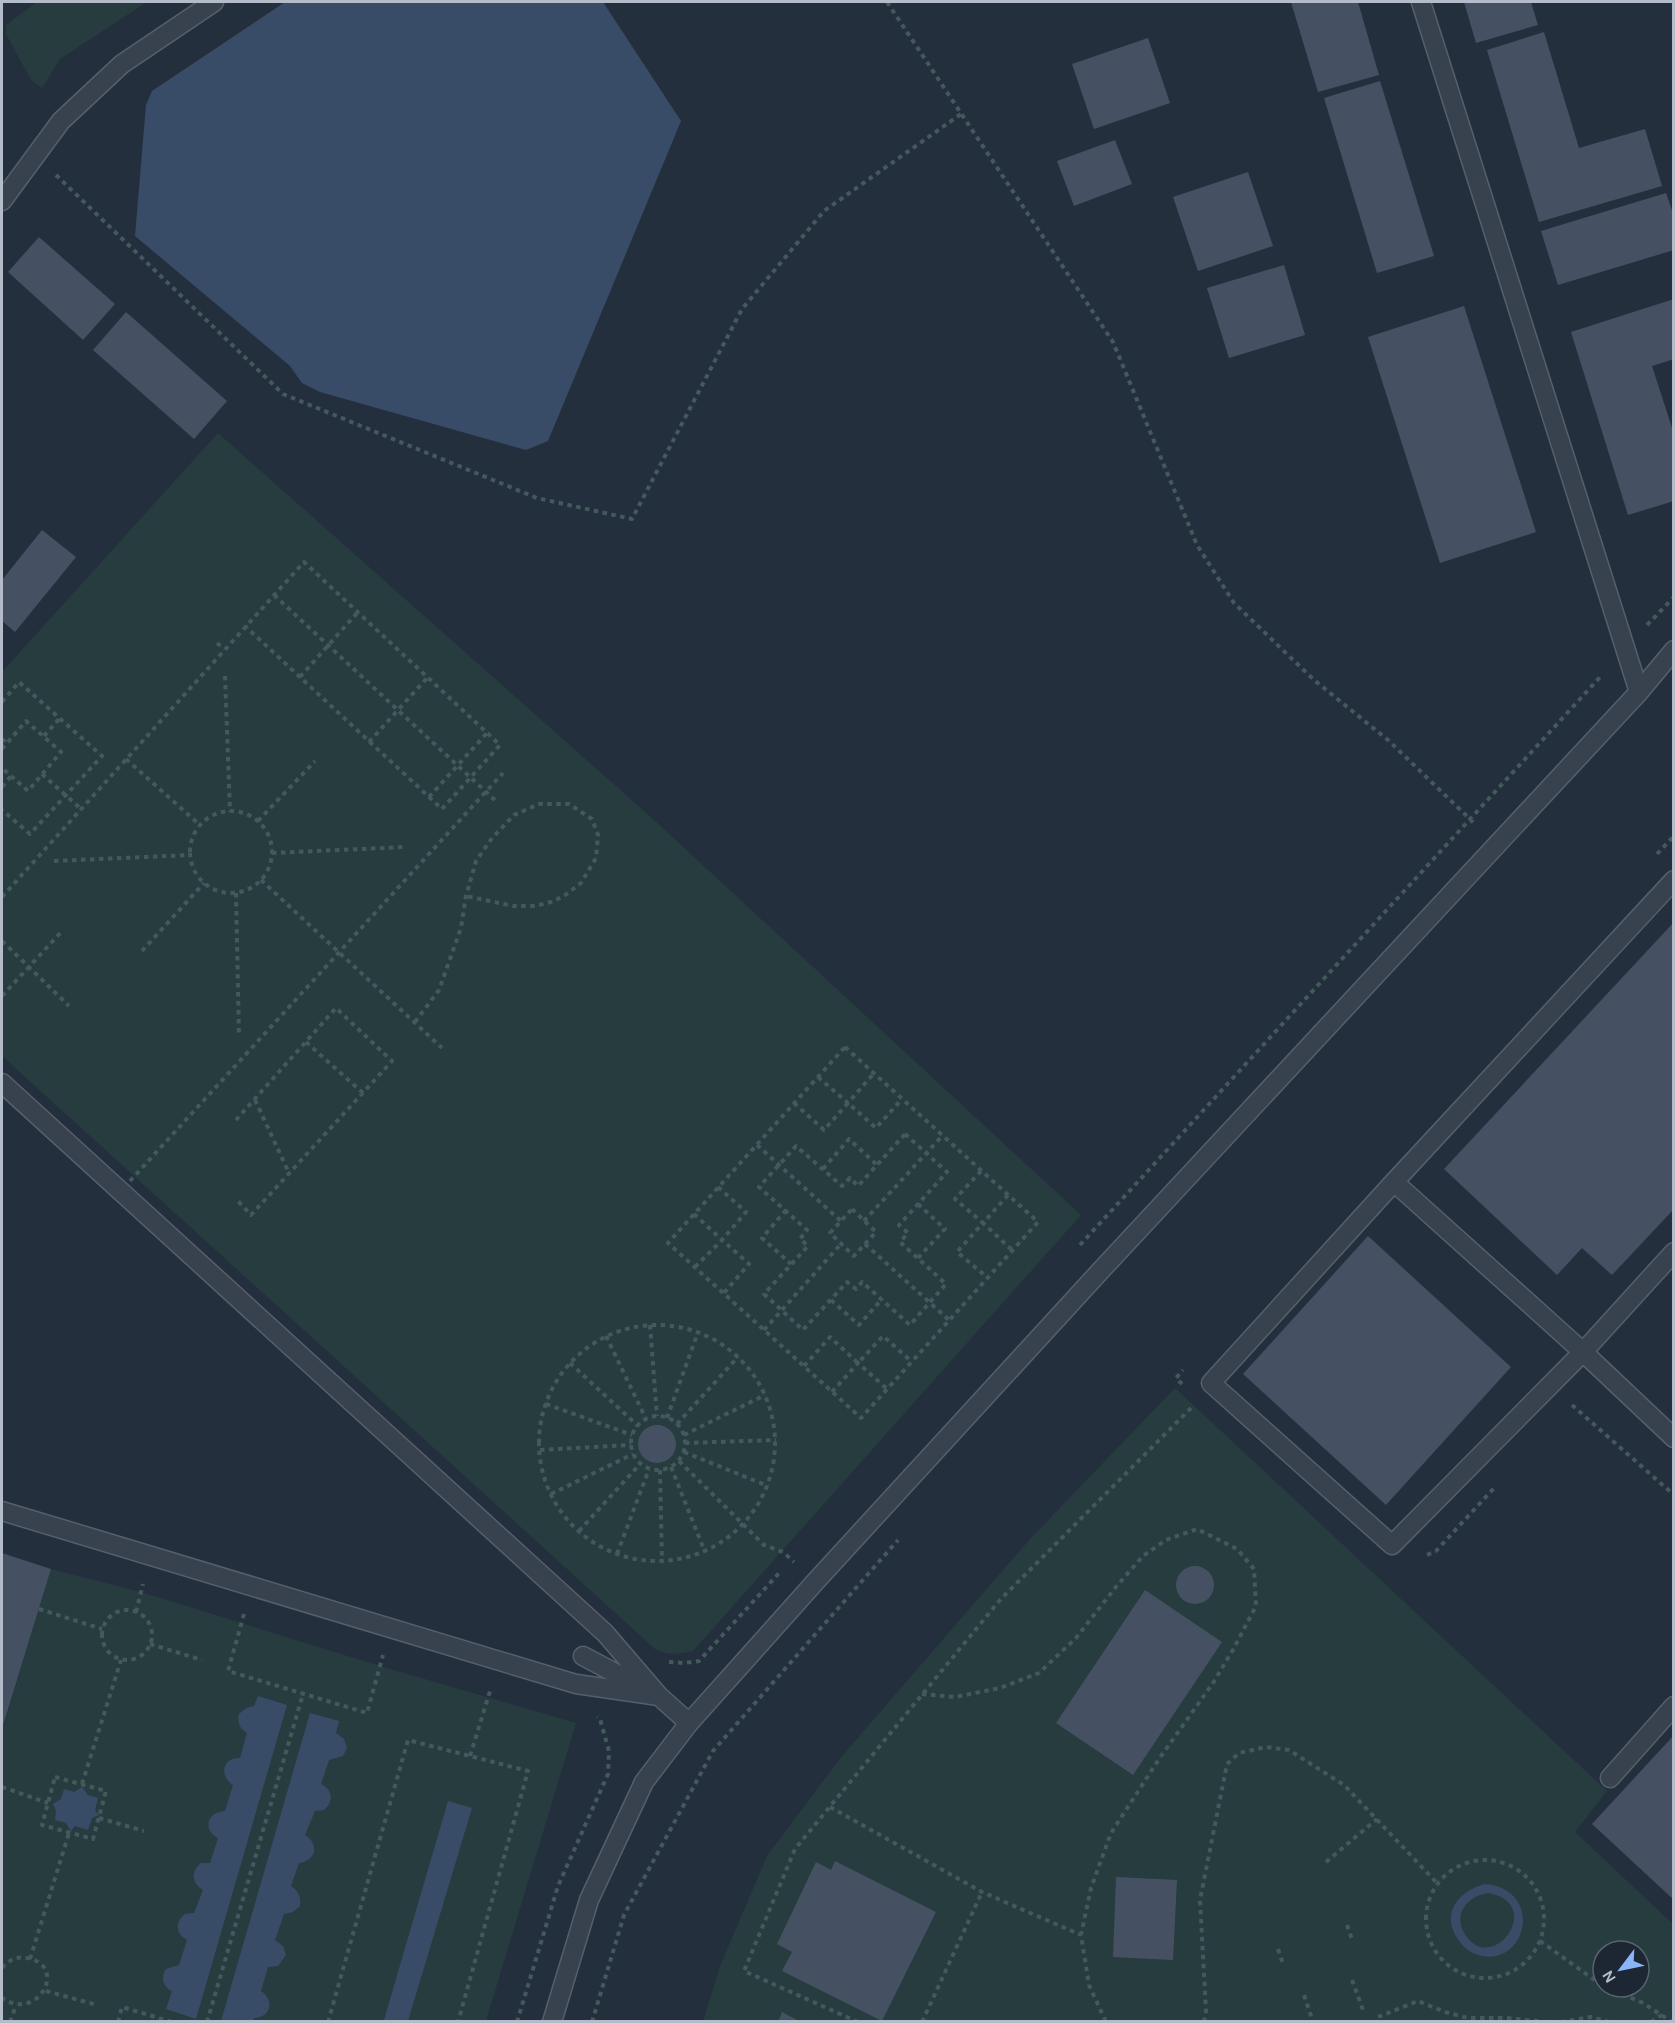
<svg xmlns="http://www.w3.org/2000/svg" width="1675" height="2023" font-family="Karla,sans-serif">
	<rect width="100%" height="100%" fill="#242f3e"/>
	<!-- green -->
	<path fill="#263c3f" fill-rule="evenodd" d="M37,2H147L60,59L42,88L31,80L6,34V25Z
		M218,433L653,819L1081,1215L693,1651C678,1655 669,1655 655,1649L2,1056V672Z
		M1175,1388L1607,1791L1575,1832L1673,1924V2021L703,2022L720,1966L767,1856L842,1756L1030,1539ZM1603,1951H1639V1987H1603Z
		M51,1569L141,1592L380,1666L576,1723L486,2021L2,2022V1731Z"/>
	<!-- water -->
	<path fill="#394c67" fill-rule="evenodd" d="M285,2H603L681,121L548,441L526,450L320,392L302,383L290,366L135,236L146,105L152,91Z
		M258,1696L287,1705L196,2019L166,2009L172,1991C163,1987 160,1977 166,1969L179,1965L187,1940C176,1934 174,1923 185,1914L194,1913L203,1890C192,1883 190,1872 201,1863H210L218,1838C202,1830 207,1812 225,1811L233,1785C219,1776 222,1757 240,1758L247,1733C240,1728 237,1724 239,1714L246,1708L254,1706Z
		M310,1713L339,1721L336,1733L344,1739L347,1748L343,1756L329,1760L321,1784C333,1790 334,1802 324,1810L315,1811L305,1835C320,1844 316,1861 299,1863L291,1886C299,1892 301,1896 300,1906L293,1912L284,1914L275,1940L283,1946L286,1955L278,1966L268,1967L261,1991C275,2000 271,2018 254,2018L253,2021H221Z
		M82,1787L88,1795L98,1798L95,1810L99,1815L92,1818L88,1830L75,1826L71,1831L66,1823L55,1820L56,1811L53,1804L61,1799L64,1789L74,1792Z
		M448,1801L472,1808L408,2021L384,2020Z
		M1485,1884C1545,1889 1527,1969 1478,1955C1471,1953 1464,1948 1460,1942C1439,1916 1457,1891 1485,1884ZM1489,1893C1545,1904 1494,1975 1466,1936C1451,1915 1468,1895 1489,1893Z"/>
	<!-- building -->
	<path fill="#455162" d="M1291,2H1358L1379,75L1318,92Z
		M1464,2H1531L1538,25L1476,43Z
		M1544,32L1579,148L1645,129L1662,186L1539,222L1487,50Z
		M1148,38L1170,103L1094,129L1072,64Z
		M1380,81L1434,256L1377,273L1324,98Z
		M1115,140L1132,184L1074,206L1057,161Z
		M1248,172L1273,246L1198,271L1173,197Z
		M1666,193L1674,216V250L1558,285L1541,231Z
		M39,237L115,304L83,340L8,272Z
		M1284,265L1305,335L1229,358L1207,288Z
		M1674,299V359L1652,366L1674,434V501L1628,515L1571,332Z
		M1464,306L1536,532L1440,563L1368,337Z
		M126,312L227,401L194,439L93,350Z
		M42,530L76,557L15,632L2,621V580Z
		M1674,922V1209L1612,1275L1582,1248L1557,1275L1444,1169Z
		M1368,1236L1511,1367L1386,1505L1243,1374Z
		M638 1444a19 19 0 1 1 38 0a19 19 0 1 1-38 0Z
		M2,1553L51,1569L2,1729Z
		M1176 1585a19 19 0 1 1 38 0a19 19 0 1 1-38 0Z
		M1145,1590L1222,1642L1133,1775L1056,1723Z
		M1674,1735V1900L1592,1824Z
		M835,1861L936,1912L882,2021L782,1971L792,1952L777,1944L816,1862L831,1870Z
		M1116,1877L1177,1880L1173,1960L1113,1957Z
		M782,2012L801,2022H778Z"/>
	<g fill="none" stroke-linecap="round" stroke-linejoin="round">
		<defs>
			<path id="lane" d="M1421,2L1639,692
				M2,201L61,121L122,64L214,2
				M1674,880L1394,1182L1211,1383L1392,1545L1583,1352L1674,1252
				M2,1083L605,1633L659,1696L689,1723
				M1394,1182L1583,1352L1674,1438
				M2,1511L576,1684L659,1696
				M583,1656L647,1690
				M1610,1778L1674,1706
				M552,2022L589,1900L644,1782L689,1723L816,1581L1104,1267L1639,692L1674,650"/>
		</defs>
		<!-- lane casing -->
		<use href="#lane" stroke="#565f6c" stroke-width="21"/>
		<!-- path -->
		<path stroke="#44595c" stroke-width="4" stroke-dasharray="4.5 4.5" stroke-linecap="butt" d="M887,2L1113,342L1197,545L1234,603L1314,680L1388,740L1476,825
			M56,175L283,394L537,498L632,519L742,309L824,211L961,114
			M274,595L498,803
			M1647,625L1674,597
			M217,643L224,649
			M225,676L230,812
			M300,677L358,612
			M2,702L19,682L102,756L30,834L2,810
			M44,736L60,718
			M2,739L7,743
			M369,742L428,677
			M2,749L26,721L61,752L28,791L2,768
			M126,759L200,825
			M42,774L81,809
			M2,787L11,776
			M429,797L487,733
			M190 852a41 41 0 1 1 82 0a41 41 0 1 1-82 0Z
			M258,821L315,761
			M272,853L405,847
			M1657,854L1674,836
			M54,861L190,855
			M261,880L442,1048
			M236,893L239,1037
			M2,897L304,562L500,745L442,809L245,626
			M2,941L69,1006
			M142,951L204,883
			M2,996L63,930
			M415,1022L439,990L461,928L466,896L476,861L492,838L514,815L539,804H569L592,819L598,835L596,858L581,883L564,896L551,902L535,906H513L466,896
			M306,1042L363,1093
			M845,1047L1038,1222L861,1418L668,1243Z
			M818,1077L848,1103L874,1073
			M255,1100L289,1173
			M794,1103L824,1130L848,1103L876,1128L902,1099
			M236,1120L336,1008L392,1061L251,1215L238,1201
			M905,1134L947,1172L899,1225L908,1233L900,1242L946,1284L910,1325L862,1282L856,1289L847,1282L803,1330L764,1294L808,1246L800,1239L807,1230L759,1187L796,1146L842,1186L850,1178L858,1186Z
			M757,1145L841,1221
			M823,1169L849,1139L877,1165
			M981,1171L955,1199L983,1223L957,1252L988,1278
			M718,1187L746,1212L722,1240L749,1264L723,1294
			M1008,1195L983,1223L1013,1251
			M852,1209L876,1232L854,1256L830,1233Z
			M786,1210L762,1238L791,1264
			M694,1214L722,1240L695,1267
			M864,1221L943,1135
			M865,1244L949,1320
			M1080,1245L1602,675
			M918,1258L945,1229L918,1204
			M831,1300L859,1325L882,1299
			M650,1325L657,1416
			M539 1443a118 118 0 1 1 236 0a118 118 0 1 1-236 0Z
			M764,1330L841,1244
			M606,1336L646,1419
			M570,1363L638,1426
			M804,1366L830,1337L858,1363L883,1336L912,1362
			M1182,1384L1176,1378L1183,1370
			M832,1392L858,1363L887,1389
			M546,1404L632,1435
			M1572,1405L1674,1495
			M631 1443a27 27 0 1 1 54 0a27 27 0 1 1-54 0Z
			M667,1418L698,1332
			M677,1424L738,1357
			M684,1435L765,1395
			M685,1443L776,1440
			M540,1450L631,1445
			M684,1452L768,1486
			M679,1461L764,1545L783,1552L794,1562
			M671,1467L705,1552
			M660,1470L662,1561
			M551,1494L633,1454
			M579,1531L640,1464
			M617,1554L649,1469
			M1427,1555L1436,1551L1495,1487
			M39,1609L102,1629
			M102 1635a25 25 0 1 1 50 0a25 25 0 1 1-50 0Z
			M136,1612L143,1584
			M244,1614L228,1671L367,1713L383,1655
			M150,1644L202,1660
			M669,1662L684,1663L699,1661L781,1571
			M922,1694L955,1697L1000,1688L1039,1673L1076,1638L1115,1588L1143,1556L1166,1540L1197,1529L1237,1549L1254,1569L1256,1606L1234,1648L1213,1683L1159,1759L1111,1833L1091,1888L1081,1935L1089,1985L1106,2022
			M470,1756L491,1688
			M55,1777L106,1791L93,1839L42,1825Z
			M82,1784L121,1660
			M2,1787L48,1803
			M830,1807L982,1892L1081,1935
			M99,1818L144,1831
			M1426 1919a59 59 0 1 1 118 0a59 59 0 1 1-118 0Z
			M1326,1862L1377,1819
			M1347,1925L1353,1942
			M1540,1941L1603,1986
			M1278,1949L1283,1964
			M30,1959L69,1833
			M2,1968C9,1960 16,1956 27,1958C69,1965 38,2023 2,1998
			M1352,1980L1363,2010
			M1606,1987L1643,2003L1672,2022
			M46,1991L97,2005
			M1304,1995L1313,2022
			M1378,2017L1418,2001L1445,2012L1468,2018H1507L1548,2022
			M10,2022L15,2008
			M118,2022L122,2007L172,2022
			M207,2022L303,1694
			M328,2022L408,1740L528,1771L458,2022
			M517,2022L558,1886L608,1774L609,1751L600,1719L597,1717
			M592,2022L624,1915L713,1751L898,1540
			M858,2022L744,1971L795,1849L1000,1600L1192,1407
			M922,2022L982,1892
			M1204,2022L1206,2011L1200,1900L1227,1764L1239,1753L1266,1747L1289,1750L1344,1785L1437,1883
			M1561,2022L1591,2017L1610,2022
			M1651,2022L1662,2015"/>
		<!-- lane -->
		<use href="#lane" stroke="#38414e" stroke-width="18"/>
		<!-- path-bridge -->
		<path stroke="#44595c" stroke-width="4" stroke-dasharray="4.5 4.5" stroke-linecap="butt" d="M130,1181L503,773"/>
	</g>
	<!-- border -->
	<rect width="1675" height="2023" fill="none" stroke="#b4bcc9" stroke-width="6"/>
	<!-- north arrow -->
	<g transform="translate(1621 1969) rotate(238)"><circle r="28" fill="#1d2633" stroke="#59626f" stroke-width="1.5"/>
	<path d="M0-4.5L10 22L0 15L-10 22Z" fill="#8ab4f8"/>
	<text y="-9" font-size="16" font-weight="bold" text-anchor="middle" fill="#b4bcc9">N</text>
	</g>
</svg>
